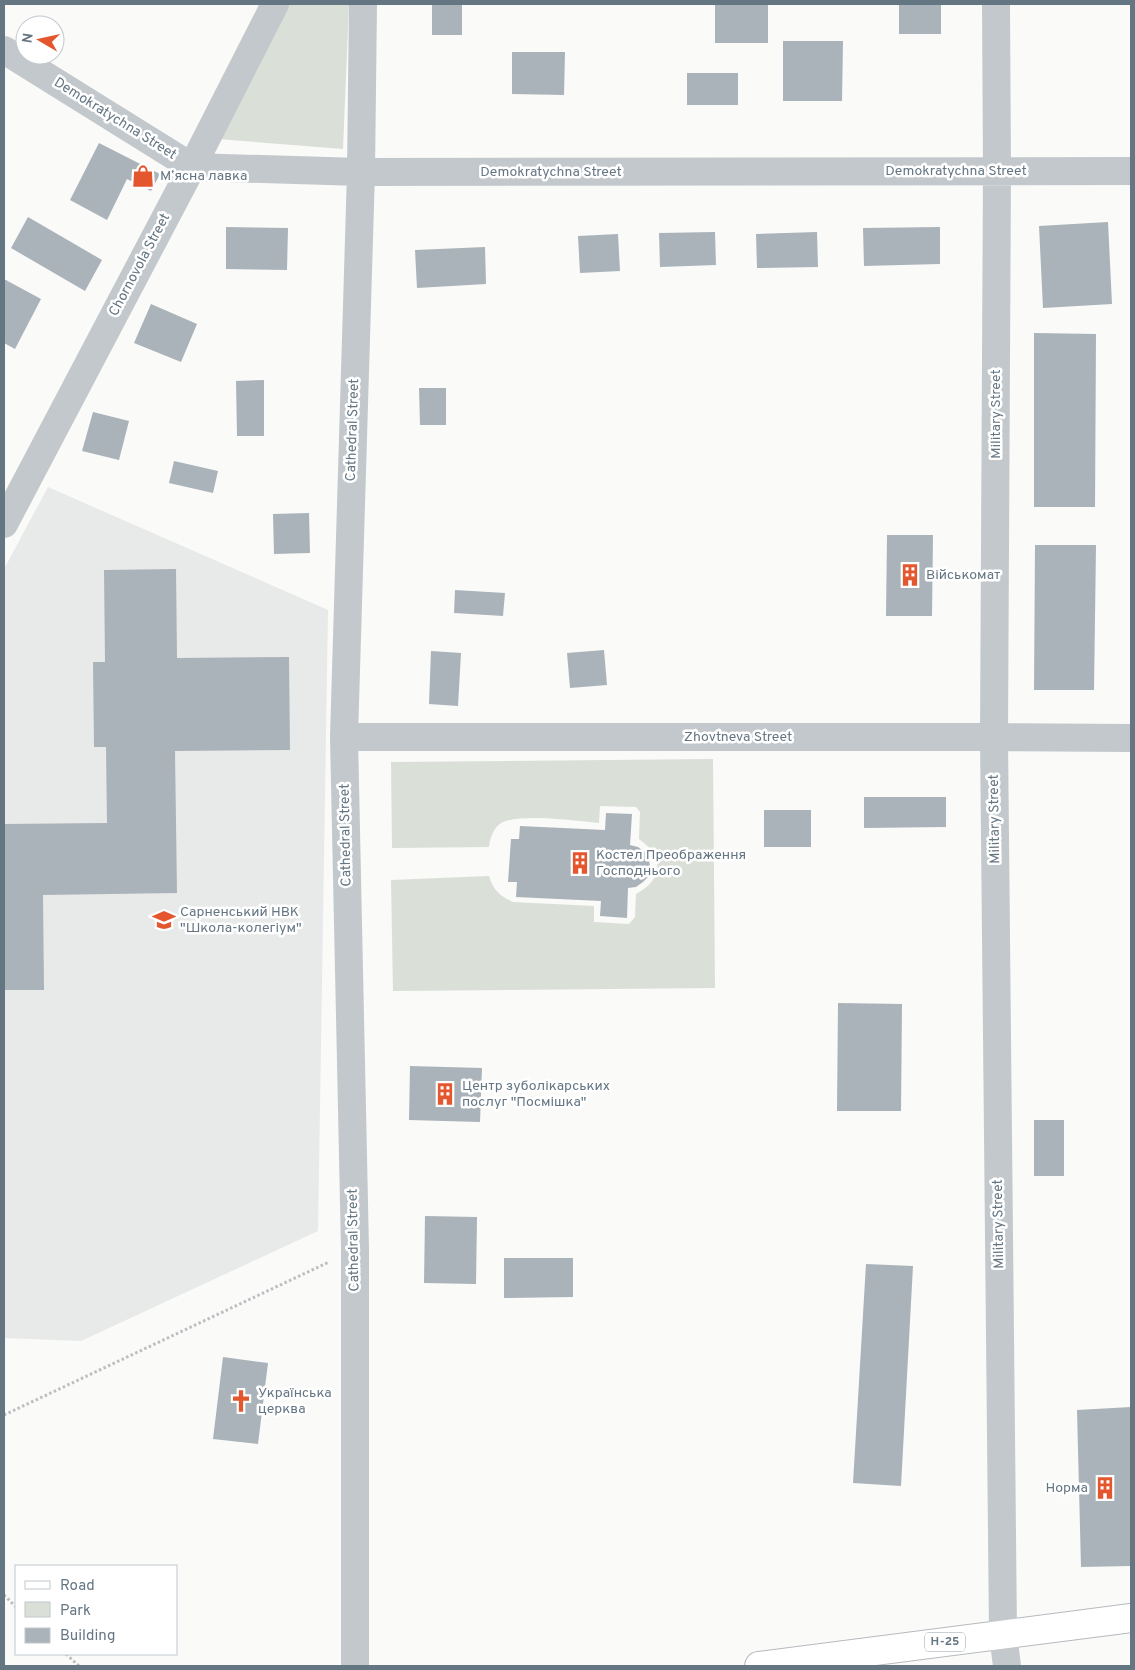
<svg xmlns="http://www.w3.org/2000/svg" width="1135" height="1670" font-family="Overpass,sans-serif">
	<rect width="100%" height="100%" fill="#fafaf8"/>
	<!-- built -->
	<path fill="#e8e9e9" d="M48,487L328,610L318,1231L81,1341L4,1338V569Z"/>
	<!-- green -->
	<path fill="#dadfd7" d="M288,4H349L343,149L218,139Z
		M713,759L715,988L393,991L391,880L489,876C493,890 500,896 513,902L594,906V922L629,924L635,917L636,894C663,879 665,858 639,839L640,812L636,807L600,806L599,823C576,821 520,813 501,823C493,828 490,839 489,847L392,848L391,762Z"/>
	<!-- building -->
	<path fill="#aab3b9" d="M432,4H462V35H432Z
		M768,4V43H715V5Z
		M899,4H941V34H899Z
		M783,41H843L842,101H783Z
		M512,52H565L564,95L512,94Z
		M687,73H738V105H687Z
		M99,143L160,174L151,191L127,179L107,220L70,200Z
		M28,217L102,260L85,291L11,248Z
		M1108,222L1112,304L1043,308L1039,226Z
		M226,227L288,228L287,270L226,269Z
		M940,227V264L864,266L863,228Z
		M715,232L716,265L660,267L659,233Z
		M817,232L818,267L757,268L756,234Z
		M618,234L620,271L580,273L578,236Z
		M485,247L486,284L417,288L415,250Z
		M4,279L41,299L15,349L4,343Z
		M151,304L197,324L181,362L134,343Z
		M1034,333L1096,334L1095,507H1034Z
		M264,380V436H237L236,381Z
		M419,388H446V425H420Z
		M93,412L129,421L119,460L82,451Z
		M174,461L218,471L213,493L169,483Z
		M309,513L310,553L274,554L273,514Z
		M887,535H933L932,616H886Z
		M1035,545H1096L1094,690H1034Z
		M176,569L177,658L289,657L290,750L175,751L177,893L43,895L44,990H4V824L107,823L106,747H94L93,662H105L104,570Z
		M455,590L505,593L503,616L454,613Z
		M604,650L607,685L570,688L567,653Z
		M431,651L461,653L458,706L429,704Z
		M864,797H946V827L864,828Z
		M764,810H811V847H764Z
		M606,813L632,814L630,845L638,847L645,852L649,859L650,867L649,876L643,882L636,887L628,888L627,918L600,916L601,901L516,897L517,882H508L511,839H519L520,826L605,830Z
		M838,1003L902,1004L901,1111H837Z
		M410,1066L482,1068L480,1122L409,1120Z
		M1034,1120H1064V1176H1034Z
		M425,1216L477,1217L476,1284L424,1283Z
		M504,1258H573V1297L504,1298Z
		M866,1264L913,1266L901,1486L853,1483Z
		M223,1357L268,1363L258,1444L213,1439Z
		M1131,1407V1566L1081,1567L1077,1410Z"/>
	<g fill="none" stroke-linecap="round" stroke-linejoin="round">
		<defs>
			<path id="major" d="M759,1666L1131,1618"/>
		</defs>
		<!-- major casing -->
		<use href="#major" stroke="#b5babe" stroke-width="30"/>
		<!-- path -->
		<path stroke="#bbbfc2" stroke-width="3" stroke-dasharray="2.5 2.5" stroke-linecap="butt" d="M4,1415L329,1262
			M4,1595L16,1607
			M66,1654L79,1666"/>
		<!-- minor -->
		<path stroke="#c3c8cc" stroke-width="28" d="M996,4L997,171L994,737L1003,1634L1007,1666
			M4,50L192,167L361,172L1131,171
			M4,524L192,167L275,4
			M344,737H994L1131,738
			M355,1666V1249L344,737L361,172L363,4"/>
		<!-- major -->
		<use href="#major" stroke="#fff" stroke-width="28"/>
	</g>
	<!-- icons -->
	<defs>
		<symbol id="shop-bare" viewBox="-9 -9 18 18"><path d="M-5-2.5h2.3a2.7 3.5 0 0 1 5.4 0H5L5.5 6h-11ZM-1.5-2.5h3a1.5 2.3 0 0 0-3 0Z" fill="#e4572e" stroke="#fff" stroke-width="2.5" paint-order="stroke"/></symbol>
		<symbol id="building-bare" viewBox="-9 -9 18 18"><path d="M-4-6H4V6H1V3H-1V6H-4ZM-2.5-4.3h1.7v1.8h-1.7ZM.8-4.3h1.7v1.8H.8ZM-2.5-1h1.7V.8h-1.7ZM.8-1h1.7V.8H.8Z" fill="#e4572e" stroke="#fff" stroke-width="2.5" paint-order="stroke"/></symbol>
		<symbol id="school-bare" viewBox="-9 -9 18 18"><path d="M0-5L7-2L0 1L-7-2ZM-4 1L0 2.5L4 1V4Q0 6-4 4Z" fill="#e4572e" stroke="#fff" stroke-width="2.5" paint-order="stroke"/></symbol>
		<symbol id="church-bare" viewBox="-9 -9 18 18"><path d="M-1.2-6h2.4v3.5h3.3v2.4h-3.3V6h-2.4V-.1h-3.3v-2.4h3.3Z" fill="#e4572e" stroke="#fff" stroke-width="2.5" paint-order="stroke"/></symbol>
	</defs>
	<g fill-rule="evenodd">
		<use href="#shop-bare" x="127" y="160" width="32" height="32"/>
		<use href="#building-bare" x="894" y="559" width="32" height="32"/>
		<use href="#building-bare" x="564" y="847" width="32" height="32"/>
		<use href="#school-bare" x="148" y="904" width="32" height="32"/>
		<use href="#building-bare" x="429" y="1078" width="32" height="32"/>
		<use href="#church-bare" x="225" y="1385" width="32" height="32"/>
		<use href="#building-bare" x="1089" y="1472" width="32" height="32"/>
	</g>
	<g text-anchor="middle" dominant-baseline="central" stroke-width="5" stroke-linejoin="round" paint-order="stroke">
		<!-- shield labels -->
		<rect fill="#fff" stroke="#939fa8" stroke-width="1" x="925" y="1632.5" width="40" height="19" rx="4"/>
		<g font-size="12" font-weight="bold" fill="#657683">
			<text x="945" y="1642">Н-25</text>
		</g>
		<!-- street labels -->
		<g font-size="14" fill="#657683" stroke="#fff">
			<text transform="translate(115 119) rotate(32)">Demokratychna Street</text>
			<text x="956" y="171">Demokratychna Street</text>
			<text x="551" y="172">Demokratychna Street</text>
			<text transform="translate(140 265) rotate(-62)">Chornovola Street</text>
			<text transform="translate(996 414) rotate(-90)">Military Street</text>
			<text transform="translate(353 430) rotate(-88)">Cathedral Street</text>
			<text x="738" y="737">Zhovtneva Street</text>
			<text transform="translate(995 819) rotate(-91)">Military Street</text>
			<text transform="translate(346 835) rotate(-91)">Cathedral Street</text>
			<text transform="translate(999 1224) rotate(-91)">Military Street</text>
			<text transform="translate(354 1240) rotate(-91)">Cathedral Street</text>
		</g>
		<!-- poi labels -->
		<g font-size="14" fill="#657683" stroke="#fff" text-anchor="start">
			<text x="160" y="176">Мʼясна лавка</text>
			<text x="926" y="575">Військомат</text>
			<text x="596" y="855">Костел Преображення<tspan x="596" dy="16">Господнього</tspan></text>
			<text x="180" y="912">Сарненський НВК<tspan x="180" dy="16">"Школа-колегіум"</tspan></text>
			<text x="462" y="1086">Центр зуболікарських<tspan x="462" dy="16">послуг "Посмішка"</tspan></text>
			<text x="258" y="1393">Українська<tspan x="258" dy="16">церква</tspan></text>
			<text x="1088" y="1488" text-anchor="end">Норма</text>
		</g>
	</g>
	<!-- border -->
	<rect width="1135" height="1670" fill="none" stroke="#657683" stroke-width="10"/>
	<!-- legend -->
	<rect x="15" y="1565" width="162" height="90" fill="#ffffff" stroke="#c1c8cd"/>
	<rect x="25" y="1581" width="25" height="8" fill="#ffffff" stroke="#c1c8cd"/>
	<text x="60" y="1590" font-size="15" fill="#657683">Road</text>
	<rect x="25" y="1602" width="25" height="15" fill="#dadfd7" stroke="#c1c8cd"/>
	<text x="60" y="1615" font-size="15" fill="#657683">Park</text>
	<rect x="25" y="1628" width="25" height="15" fill="#aab3b9" stroke="#c1c8cd"/>
	<text x="60" y="1640" font-size="15" fill="#657683">Building</text>
	<!-- north arrow -->
	<g transform="translate(40 40) rotate(279)"><circle r="24" fill="#ffffff" stroke="#c1c8cd"/>
	<path d="M0-4L9 19L0 12L-9 19Z" fill="#e4572e"/>
	<text y="-8" font-size="14" font-weight="bold" text-anchor="middle" fill="#657683">N</text>
	</g>
</svg>
